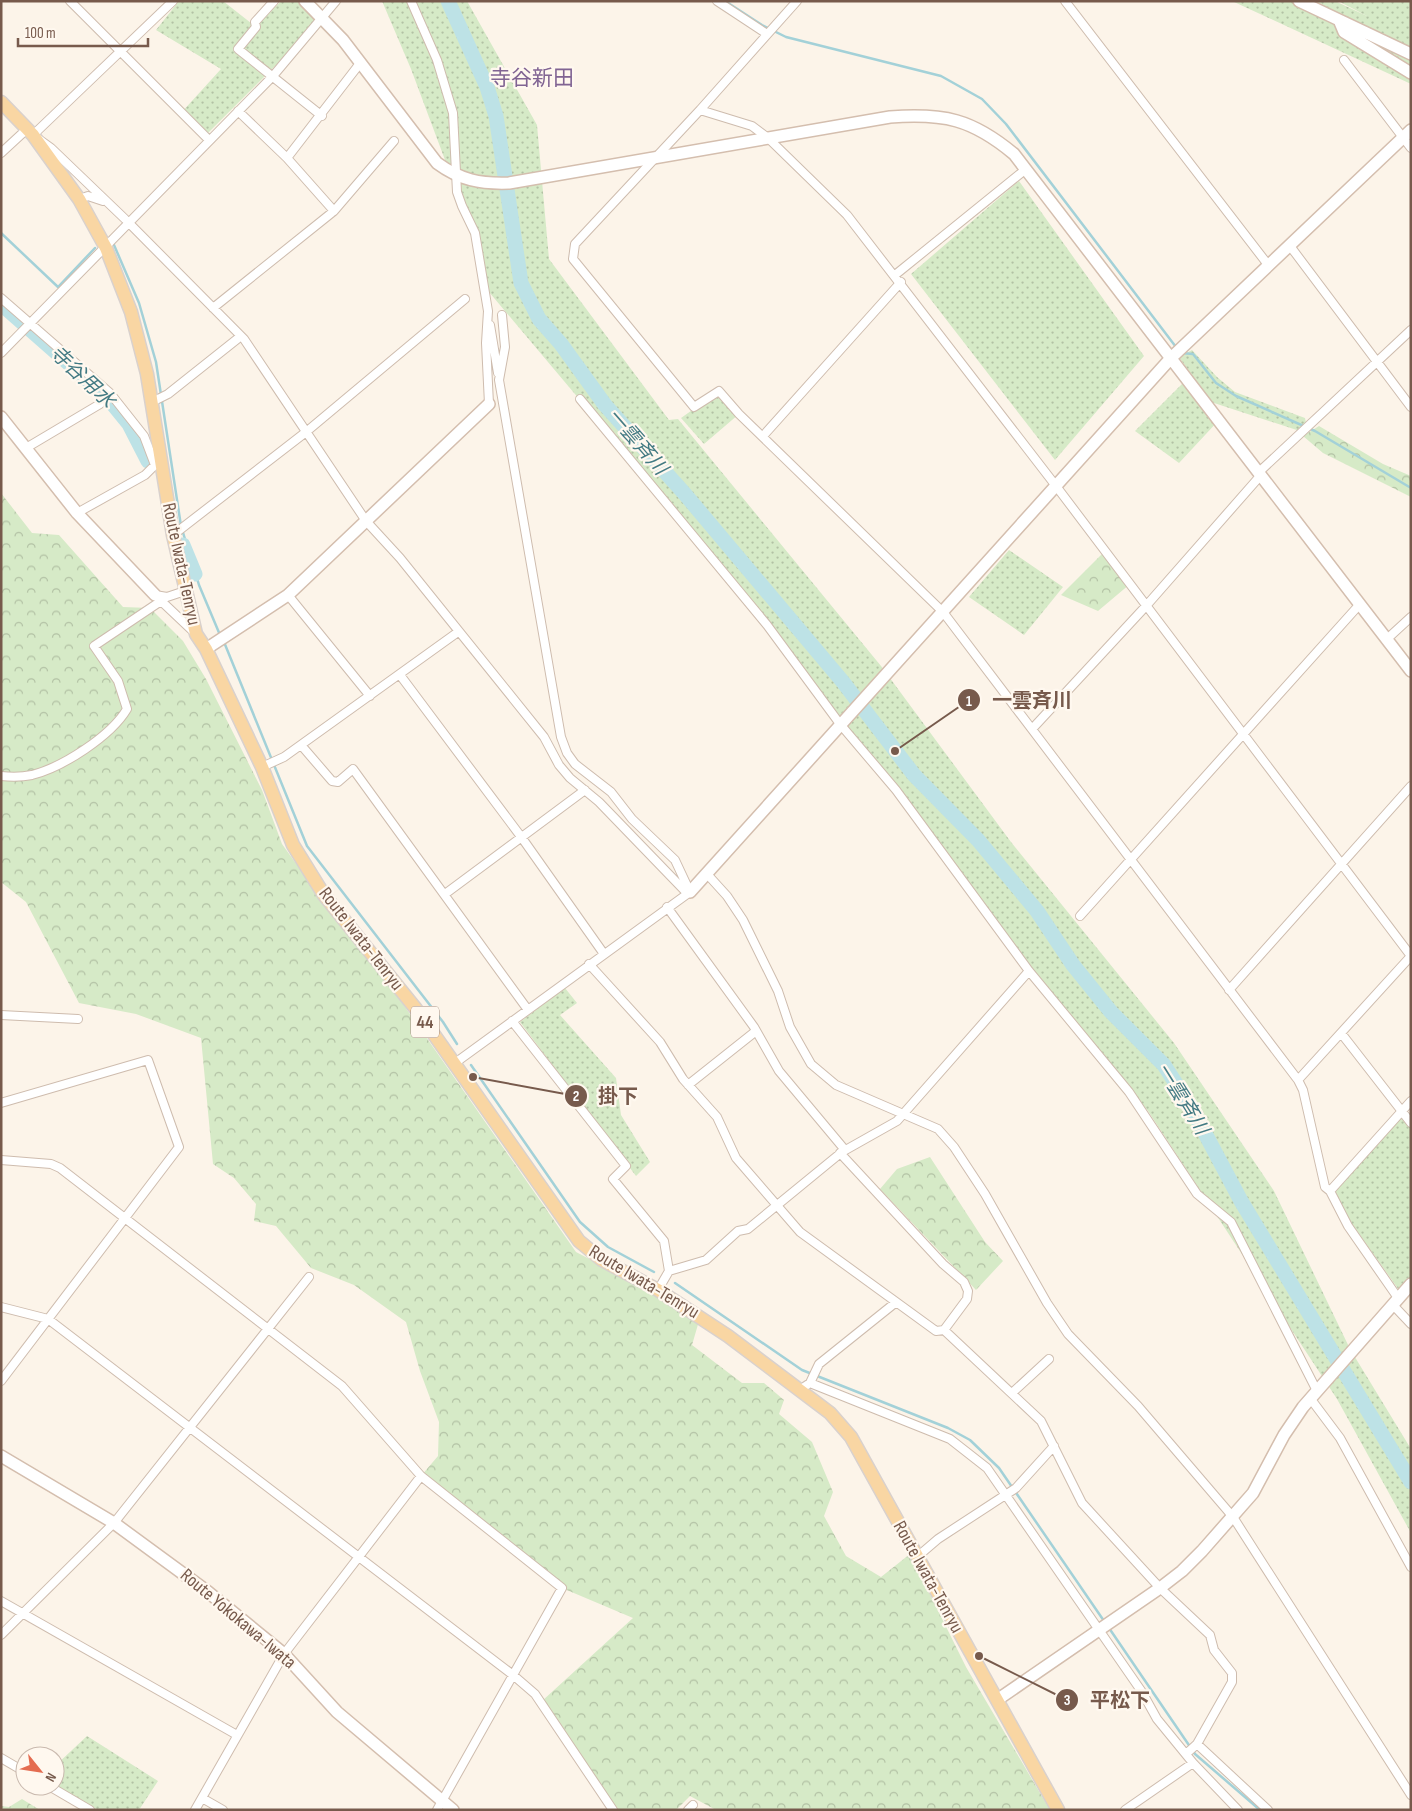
<svg xmlns="http://www.w3.org/2000/svg" width="1412" height="1811" font-family="'Sofia Sans Condensed','Noto Sans JP',sans-serif">
	<defs>
		<pattern id="green-dots" width="8" height="8" patternUnits="userSpaceOnUse" patternTransform="scale(1.25)"><rect width="8" height="8" fill="#d6eac7"/><path d="M2 2h.1M6 6h.1" fill="none" stroke="#b2c1a4" stroke-width="1.8" stroke-linecap="round"/></pattern>
		<pattern id="forest-crowns" width="20" height="18" patternUnits="userSpaceOnUse" patternTransform="scale(1.25)"><rect width="20" height="18" fill="#d6eac7"/><path d="M2 6a3 3 0 1 1 6 0M12 15a3 3 0 1 1 6 0" fill="none" stroke="#b2c1a4"/></pattern>
	</defs>
	<rect width="100%" height="100%" fill="#fcf4e9"/>
	<!-- green -->
	<path fill="url(#green-dots)" d="M179,1H223L256,27L281,1H305L323,18L205,136L181,113L221,69L156,30Z
		M382,1H467L537,125L549,259L669,420L678,419L881,666L1011,842L1174,1043L1274,1191L1350,1349L1411,1449V1533L1337,1399L1148,1111L989,917L825,704L654,488L489,292L457,192L411,69Z
		M1232,1H1335L1369,17L1338,1H1411V84Z
		M1019,181L1144,356L1055,460L911,274Z
		M1192,350L1217,377L1235,392L1305,418L1306,423L1303,432L1211,402L1179,357Z
		M1187,379L1219,420L1179,463L1135,431Z
		M719,391L739,414L704,444L681,418Z
		M1009,550L1063,587L1024,635L969,597Z
		M565,988L577,1003L560,1015L616,1078L621,1115L650,1162L636,1176L520,1022Z
		M1401,1111L1411,1125V1277L1399,1290L1332,1196Z
		M87,1736L158,1781L139,1810H98L55,1785V1766Z"/>
	<!-- forest -->
	<path fill="url(#forest-crowns)" d="M1319,426L1383,464L1411,476V497L1323,453L1303,436Z
		M1,493L32,533L59,535L123,607L150,608L183,641L206,679L262,790L282,844L330,911L403,1004L576,1252L643,1287L699,1321L692,1345L742,1383H764L784,1400L779,1414L812,1442L833,1492L824,1516L846,1556L881,1577L910,1554L966,1667L1050,1810H716L690,1796L676,1810H619L569,1746L542,1701L633,1618L562,1588L421,1476L438,1456L439,1422L420,1371L406,1322L354,1285L311,1268L276,1226L254,1221L256,1204L234,1178L213,1164L201,1038L136,1014L79,1003L26,902L1,882Z
		M1105,551L1130,584L1098,611L1061,595Z
		M930,1157L985,1242L1003,1261L976,1290L880,1189L897,1169Z
		M22,1799L40,1810H1V1806L9,1807Z"/>
	<g fill="none" stroke-linecap="round" stroke-linejoin="round">
		<!-- stream -->
		<path stroke="#a3d1d8" stroke-width="2.5" d="M725,1L762,25L786,37L941,76L982,99L1006,124L1176,347
			M1,233L58,287L95,248
			M114,245L139,303L156,362L181,526L199,585L220,635
			M1181,353L1193,354L1216,383L1236,396L1315,431L1411,488
			M224,642L307,846L443,1022L457,1044
			M471,1065L580,1222L608,1247L654,1272
			M675,1283L802,1370L948,1428L970,1440L999,1468L1104,1621
			M1109,1628L1195,1754L1260,1810"/>
		<!-- river -->
		<path stroke="#bde2e6" stroke-width="15" d="M448,1L487,87L496,116L521,283L539,319L561,344L605,405L684,493L843,682L914,775L978,840L1037,911L1073,965L1111,1012L1164,1065L1191,1107L1241,1201L1411,1482
			M1,304L107,397L129,424L148,461
			M183,545L195,574"/>
		<defs>
			<path id="street" d="M70,1L209,140
				M173,1L33,135L51,148L125,219L244,339L366,521L400,558L544,737L559,765L570,778L599,802L686,892
				M274,1L255,22L256,27L238,49L322,116
				M411,1L437,60L453,113L457,192L462,206L475,233L488,311L486,343L489,404
				M717,1L767,34
				M797,1L700,110L575,244L573,259L694,407L719,391L739,414L943,612L1298,1080L1303,1090L1325,1187L1330,1191L1348,1226L1398,1298
				M1065,1L1269,266
				M1344,60L1411,148
				M700,110L752,126L768,138L847,215L1056,486L1411,956
				M238,111L287,158L334,211
				M1,153L27,129
				M287,158L361,62
				M79,199L88,196L103,201
				M1290,246L1411,407
				M895,275L1026,169
				M1,298L110,393L144,436L155,465L161,463
				M213,308L334,211L394,141
				M490,325L498,373
				M1,353L273,76L336,1
				M580,399L767,625L840,724L896,790L1029,971L1129,1092L1197,1194L1231,1222L1317,1391
				M152,402L168,394L241,336
				M763,436L901,282
				M26,448L100,404
				M1259,472L1411,330
				M77,513L145,475L155,465
				M173,535L306,432L465,299
				M155,595L167,597L185,591
				M288,595L370,696
				M158,598L195,633
				M1387,639L1411,617
				M400,675L522,838L604,954
				M1032,729L1146,606L1261,475
				M301,745L332,781L338,782L353,769L528,1010
				M262,767L284,757L458,632
				M1,776C11,777 22,777 32,775C63,767 111,736 127,709L118,681L94,646L161,601
				M707,874L727,896L743,920L778,991L790,1027L811,1064L836,1085L938,1129L954,1147L985,1194L1047,1303L1068,1334L1138,1406L1233,1517L1411,1795
				M445,894L585,790
				M667,907L754,1027L779,1071L845,1150
				M1080,916L1360,604
				M589,964L660,1042L683,1079L717,1117L736,1158L800,1232L936,1331L944,1330L967,1299L968,1291L964,1282L943,1264L840,1153
				M1229,990L1411,786
				M1,1015L78,1019
				M512,1021L626,1166L613,1179L664,1241L669,1271L658,1290
				M1341,1033L1411,1123
				M455,1063L690,892L675,860L632,819L611,792L575,764L567,753L561,737L499,380L505,347L502,315
				M1298,1080L1411,956
				M688,1085L756,1031
				M1,1103L148,1060L179,1147L1,1381
				M1,1160L51,1164L60,1168L342,1386L421,1476L562,1588L437,1810
				M1330,1191L1411,1101
				M669,1271L706,1260L738,1231L748,1229L842,1152L897,1121L1029,971
				M1393,1305L1411,1324
				M1,1307L48,1319L513,1675L535,1694L613,1810
				M944,1330L1041,1421L1082,1503L1160,1588L1210,1635L1214,1650L1232,1673V1682L1197,1744L1186,1754
				M810,1383L819,1364L895,1303
				M801,1389L810,1383L950,1439L987,1468L1142,1692L1157,1719L1193,1763L1238,1810
				M1012,1393L1049,1359
				M1310,1398L1340,1438L1411,1567
				M917,1557L938,1539L1016,1488L1054,1446
				M1,1601L237,1735
				M1,1635L114,1523L309,1277
				M1197,1744L1268,1810
				M1,1758L25,1772
				M49,1786L90,1810
				M202,1798L223,1810
				M195,1810L284,1654L421,1476
				M688,1810L693,1805
				M1125,1810L1193,1763"/>
			<path id="secondary" d="M305,1L343,40L437,163C460,180 480,184 509,183L890,117C944,113 972,119 1014,154L1411,671
				M1299,1L1411,54
				M1339,20L1344,32L1411,73
				M1,417L77,513L155,595
				M206,649L288,595L489,404
				M690,892L1171,358L1411,130
				M1,1456L114,1523L208,1592L284,1654L337,1712L453,1810
				M997,1700L1160,1588L1182,1571L1202,1551L1253,1493L1284,1435L1303,1407L1411,1284"/>
			<path id="primary" d="M1,102L33,135L79,199L106,248L131,312L147,374L173,535L196,634L206,649L262,767L293,845L324,895L416,1009L579,1241L602,1260L658,1290L728,1336L830,1413L851,1437L1058,1810"/>
		</defs>
		<!-- street casing -->
		<use href="#street" stroke="#cebcae" stroke-width="10"/>
		<!-- secondary casing -->
		<use href="#secondary" stroke="#d4beae" stroke-width="14"/>
		<!-- primary casing -->
		<use href="#primary" stroke="#d9d1cd" stroke-width="15"/>
		<!-- street -->
		<use href="#street" stroke="#fff" stroke-width="8"/>
		<!-- secondary -->
		<use href="#secondary" stroke="#fff" stroke-width="11"/>
		<!-- primary -->
		<use href="#primary" stroke="#f9d6a3" stroke-width="12"/>
	</g>
	<g text-anchor="middle" dominant-baseline="central" stroke-width="4.5" stroke-linejoin="round" paint-order="stroke">
		<!-- shield labels -->
		<rect fill="#fff8ef" stroke="#a0897d" stroke-width="1" x="411" y="1006.5" width="28" height="31" rx="4"/>
		<g font-size="18" font-weight="bold" fill="#775a4c">
			<text x="425" y="1022">44</text>
		</g>
		<!-- street labels -->
		<g font-size="19" fill="#775a4c" stroke="#fff8ef">
			<text transform="translate(181 564) rotate(78)">Route Iwata-Tenryu</text>
			<text transform="translate(361 939) rotate(52)">Route Iwata-Tenryu</text>
			<text transform="translate(644 1282) rotate(31)">Route Iwata-Tenryu</text>
			<text transform="translate(928 1577) rotate(61)">Route Iwata-Tenryu</text>
			<text transform="translate(238 1619) rotate(40)">Route Yokokawa-Iwata</text>
		</g>
		<!-- water labels -->
		<g font-size="20" font-style="italic" fill="#437a83" stroke="#fff8ef">
			<text transform="translate(82 377) rotate(43)">寺谷用水</text>
			<text transform="translate(637 442) rotate(49)">一雲斉川</text>
			<text transform="translate(1182 1099) rotate(58)">一雲斉川</text>
		</g>
		<!-- quarter labels -->
		<g font-size="21" fill="#816493" stroke="#fff8ef">
			<text x="532" y="78">寺谷新田</text>
		</g>
	</g>
	<!-- callouts -->
	<path fill="none" stroke="#775a4c" stroke-width="2" d="M895 751L969 700M473 1077L576 1096M979 1656L1067 1700"/>
	<g fill="#775a4c" stroke="#fff8ef" stroke-width="2">
		<circle cx="895" cy="751" r="5"/>
		<circle cx="473" cy="1077" r="5"/>
		<circle cx="979" cy="1656" r="5"/>
		<circle cx="969" cy="700" r="12"/>
		<circle cx="576" cy="1096" r="12"/>
		<circle cx="1067" cy="1700" r="12"/>
	</g>
	<g font-size="15" text-anchor="middle" font-weight="bold" fill="#fff">
		<text x="969" y="706">1</text>
		<text x="576" y="1101">2</text>
		<text x="1067" y="1705">3</text>
	</g>
	<g font-size="20" text-anchor="middle" font-weight="bold" fill="#775a4c" stroke="#fff8ef" stroke-width="4.5" stroke-linejoin="round" paint-order="stroke">
		<text x="1032" y="707">一雲斉川</text>
		<text x="618" y="1103">掛下</text>
		<text x="1120" y="1707">平松下</text>
	</g>
	<!-- border -->
	<rect width="1412" height="1811" fill="none" stroke="#775a4c" stroke-width="5"/>
	<!-- north arrow -->
	<g transform="translate(40 1771) rotate(120)"><circle r="24" fill="#fff8ef" stroke="#c9b9ae"/>
	<path d="M0-4L9 19L0 12L-9 19Z" fill="#e46c50"/>
	<text y="-8" font-size="14" font-weight="bold" text-anchor="middle" fill="#775a4c">N</text>
	</g>
	<!-- scale -->
	<path d="M18 38v8h130v-8" fill="none" stroke="#775a4c" stroke-width="2.5"/>
	<text x="25" y="38" font-size="15" fill="#775a4c" stroke="#fff8ef" stroke-width="4" paint-order="stroke">100 m</text>
</svg>
